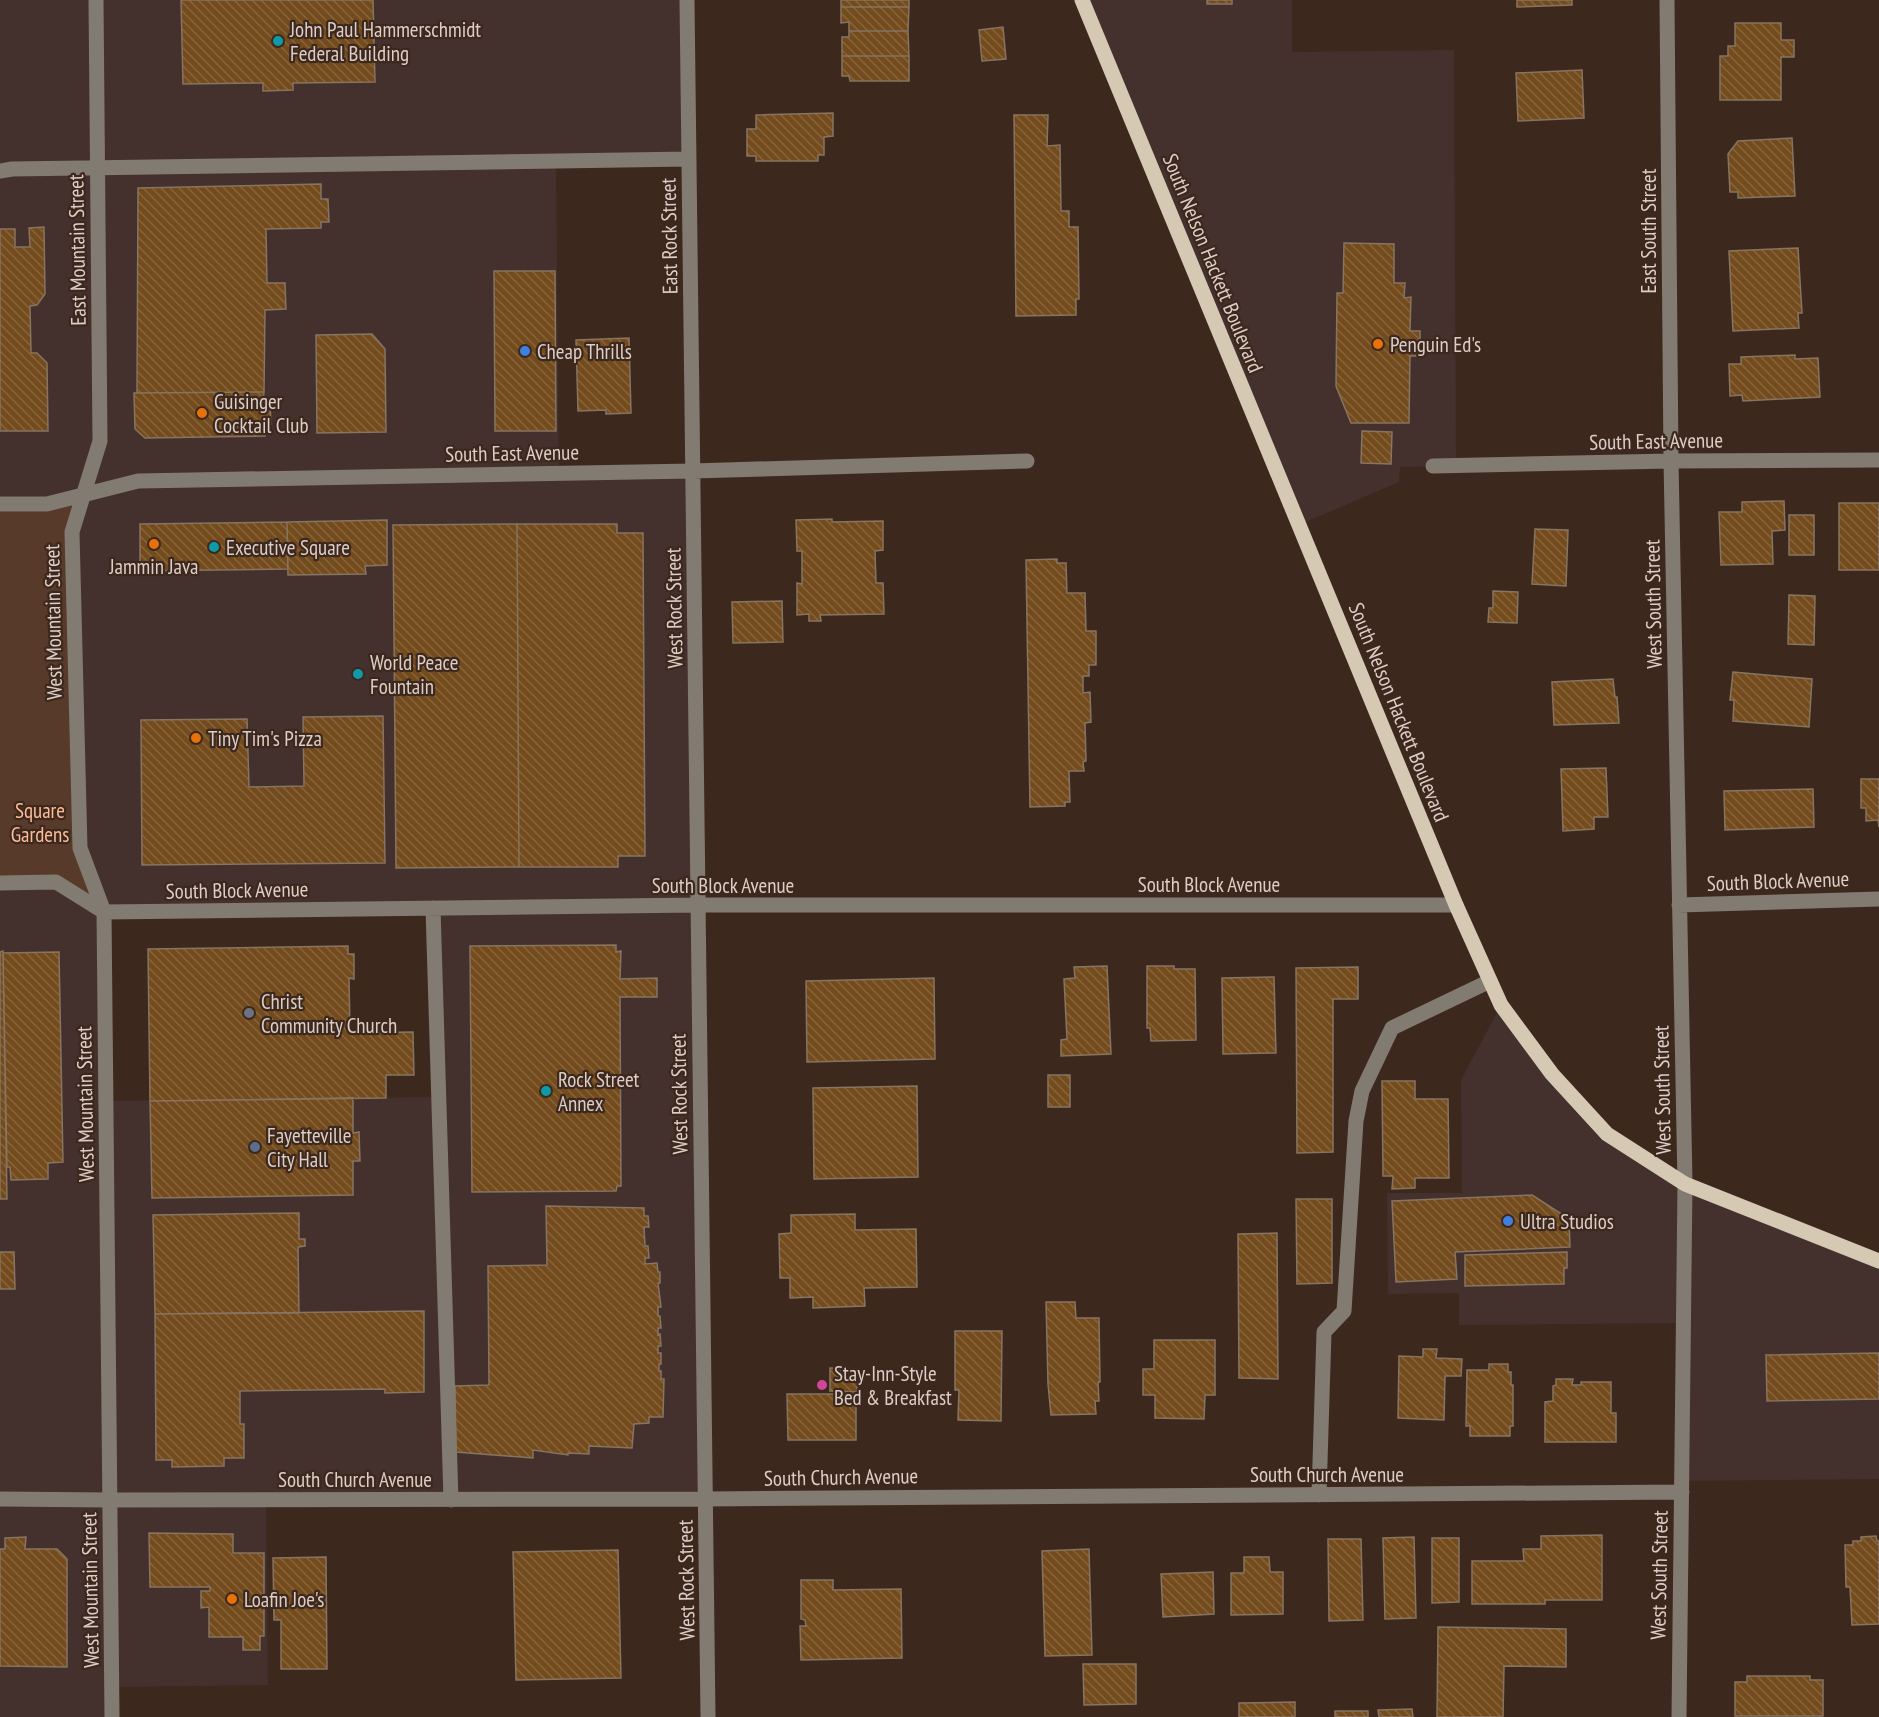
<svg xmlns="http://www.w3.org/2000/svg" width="1879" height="1717" font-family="'PT Sans Narrow',sans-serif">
	<defs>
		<pattern id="building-back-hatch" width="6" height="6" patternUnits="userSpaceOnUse" patternTransform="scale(1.5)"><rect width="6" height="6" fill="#734b1c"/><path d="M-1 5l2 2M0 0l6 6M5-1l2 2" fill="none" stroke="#86643c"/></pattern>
	</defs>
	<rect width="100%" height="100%" fill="#3d281e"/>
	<!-- commercial -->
	<path fill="#44302d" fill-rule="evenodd" d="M0,0H687L689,159L556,162L559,473L693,471L706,1499L266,1500L268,1685L113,1687L112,1717H0ZM433,909L438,1097L106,1101L104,912Z
		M1082,0H1292V52L1454,50L1456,466L1400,467L1399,482L1299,525Z
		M1501,1005L1607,1134L1685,1184L1879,1261V1479L1682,1481L1683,1323L1459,1325V1293L1388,1294L1387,1193H1462L1461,1080Z"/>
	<!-- garden -->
	<path fill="#583a2a" d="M82,496L72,532L80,848L104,912L56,882L0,883V504Z"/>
	<!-- building -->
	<path fill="url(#building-back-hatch)" stroke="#877461" stroke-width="1.5" d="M181,0H373L375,82L293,83V90L263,91V83L183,84Z
		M841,0H909V7H841Z
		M1207,0H1232V4H1207Z
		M1517,0H1572V5L1517,7Z
		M841,7H909L908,31H849V22L841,23Z
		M1735,23H1781V40H1794V57H1781V100H1720V56H1728V46H1735Z
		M1003,27L1006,59L982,61L979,30Z
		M849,31H908L909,56H842V37H849Z
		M842,56H909V81H850L849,76H842Z
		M1582,70L1584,118L1518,121L1516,73Z
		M833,113V136L824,137V155H818V161H756V156H747V129H756V115Z
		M1014,115H1048L1047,146L1060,145L1061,211H1069V227H1078L1079,299H1076V315L1016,316Z
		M1792,138L1795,196L1738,198V192H1730L1728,154L1738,141Z
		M321,184V199H328L329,222H321V228L266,229L267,283H285L286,309L265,310L264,392L137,393L138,188Z
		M44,227L45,294L37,305L30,306L31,353H37L47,363L48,431H0V229H15V247H30L29,228Z
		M1344,243L1394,244V283H1405L1404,298L1411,297L1410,331H1420V356H1410L1409,423H1351L1336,386L1337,293H1343Z
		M1798,248L1802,313H1798L1799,328L1733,331L1729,251Z
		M494,271H555L556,431H495Z
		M372,334L385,349L386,432L317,433L316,335Z
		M629,338L631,413L606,414V410L578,411L576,340Z
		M1795,355V359L1818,358L1820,397L1743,401L1742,395L1730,396L1729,364H1741V357Z
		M264,392L263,402H270L271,424H265V436L145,438L135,429L134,393Z
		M1362,431L1392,432L1391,464L1361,463Z
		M1784,501L1785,530L1772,531L1773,564L1721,565L1719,512H1742V502Z
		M1839,503H1879V570H1839Z
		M1789,515H1814V555H1789Z
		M832,519V522L883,521V550L875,551L876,583H883L884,614L820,615L821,621H809V614L797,615V583L802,584V551H797L796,520Z
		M387,520V565L365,566L366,574L288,575L287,522Z
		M287,522L288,569L140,571V524Z
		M517,524H617V533H643L645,856H618V867H519Z
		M517,524L519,867L396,868L393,525Z
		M1535,529L1568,530L1566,586L1532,584Z
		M1057,559V563H1066L1067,593H1085L1086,631H1096V665H1089V676H1083V693L1090,692L1091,722L1085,723L1086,761L1083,762L1084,771H1069L1070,802H1065V806L1030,807L1026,560Z
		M1493,591L1518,592L1517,623L1488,622L1489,608H1493Z
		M1789,595L1815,596L1814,645L1788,644Z
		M782,601L783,642L733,643L732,602Z
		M1733,672L1812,679L1809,727L1733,721L1734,700H1730Z
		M1613,679L1615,697H1617L1619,723L1554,725L1552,682Z
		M383,716L385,863L142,865L141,720L247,719L249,787L304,786L303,717Z
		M1606,768L1608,817H1594V829L1563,831L1561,769Z
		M1861,779H1879V827L1878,820L1866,821V808H1861Z
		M1813,789L1814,827L1725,830L1724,791Z
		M616,945V952L621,951L620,979L657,978V997H620L621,1186H617L616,1191L472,1192L470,946Z
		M348,946V954H354V979L349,978L350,1033L413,1032L414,1075H386V1098L150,1101L148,949Z
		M3,951L7,1199H0V952Z
		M59,952L63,1162L48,1163V1179L11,1180L10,1167H7L3,953Z
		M1107,966L1111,1054L1061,1056V1040L1067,1039L1064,979L1075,978L1074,967Z
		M1147,966H1174V969H1195L1196,1040L1151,1041L1150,1028H1147Z
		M1358,967V999H1333V1152L1297,1153L1296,968Z
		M1274,977L1276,1053L1223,1054L1222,978Z
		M934,978L935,1059L807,1062L806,981Z
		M1048,1075H1070V1107H1048Z
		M1382,1081H1415V1099H1448L1449,1178H1415V1188L1392,1189L1393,1176H1383Z
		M917,1086L918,1177L814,1179L813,1088Z
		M353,1098V1133L359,1132L360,1161H353V1195L152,1198L150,1101Z
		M1532,1195L1569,1219L1570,1247L1455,1252L1457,1279L1396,1282L1392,1201Z
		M1296,1199H1332V1283L1297,1284Z
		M546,1206L644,1208V1216H648L649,1227H644L645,1246H648L649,1258H645V1264L657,1263L658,1272H660V1283H658L661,1307H658V1316H660L661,1328H658V1335L660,1334L661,1346H658V1353H661V1364H659V1371H661V1379H664L663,1417H649V1423L634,1424L632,1448L589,1446V1454L568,1453V1455L533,1450V1458L456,1452L455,1386L489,1385L488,1266L547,1265Z
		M299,1213V1239H305V1246L298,1247L299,1313L155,1314L153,1215Z
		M855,1214V1230L916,1229L917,1287L864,1288L865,1306L813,1308V1297L790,1298V1278H780L779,1234L791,1233V1215Z
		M1277,1233L1278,1379L1239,1378L1238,1234Z
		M0,1252H14L15,1289H0Z
		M1567,1252V1268H1564V1284L1465,1286V1255Z
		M1046,1302H1075L1076,1318H1099L1100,1382H1098L1099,1401H1095L1096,1414L1051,1415L1048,1384Z
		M424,1311V1392L385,1393V1389L240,1391V1424H244V1458H224V1466L172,1467V1460H156L155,1314Z
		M955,1331H1002L1001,1421L958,1420L959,1390H955Z
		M1154,1340H1215V1395H1205L1204,1419L1155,1418V1395H1143V1369H1154Z
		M1423,1349H1437L1436,1358L1462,1359L1461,1376H1445L1444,1420L1398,1418L1399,1356L1423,1357Z
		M1879,1353V1399L1767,1401L1766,1355Z
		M1489,1364H1508V1372H1511V1385H1513V1426H1510V1436H1470V1426H1466L1467,1370H1489Z
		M830,1368L858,1369L857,1392L830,1391Z
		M1556,1379H1573L1572,1385H1581V1382H1611V1413H1616V1442H1545V1402L1553,1401V1386L1556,1385Z
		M787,1394H856V1440H788Z
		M149,1533L233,1534V1553H264V1636H260V1650H243V1637H209V1607L201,1608V1591H210V1587H150Z
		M1602,1535V1600H1545V1604H1472V1561H1524L1523,1549H1541V1536Z
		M1876,1536L1877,1541H1879V1624L1852,1625L1850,1587H1846L1845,1545H1853V1541H1861V1537Z
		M26,1537L25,1549H57L67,1559V1667L0,1666V1549H5V1538Z
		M1414,1537L1416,1618L1385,1619L1383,1538Z
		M1432,1538H1459V1602L1432,1603Z
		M1328,1539H1361L1363,1620L1329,1621Z
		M1089,1549L1092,1655L1045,1656L1042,1551Z
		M618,1550L621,1678L516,1680L513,1552Z
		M326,1557L327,1669H281V1620H274L273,1558Z
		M1244,1557H1269L1270,1572H1283V1614L1231,1615V1573H1244Z
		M1213,1572L1214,1614L1163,1617L1161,1574Z
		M801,1580H833V1590L901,1589L902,1658L801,1660L800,1626H806L805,1620L801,1619Z
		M1438,1627L1566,1629V1667L1504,1666L1503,1717H1437Z
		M1083,1664H1136V1704L1084,1705Z
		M1747,1676H1810V1680H1823V1716H1735V1682H1747Z
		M1295,1702V1717H1239V1703Z
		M1412,1709L1413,1717H1379L1378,1710Z
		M1335,1711H1368V1717H1335Z"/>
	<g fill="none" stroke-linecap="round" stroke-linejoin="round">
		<!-- minor -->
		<path stroke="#817b71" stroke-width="15" d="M96,0L100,441L72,532L80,848L104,912L112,1717
			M687,0L708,1717
			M1667,0L1671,461L1685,1184L1679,1717
			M0,171L12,169L689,159
			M1433,466L1671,461L1879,460
			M0,504H47L138,481L693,471L1027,461
			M0,883L56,882L104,912L698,905H1456
			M1679,905L1879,899
			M433,908L451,1500
			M1319,1495L1324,1332L1344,1311L1356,1121L1362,1091L1392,1028L1490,981
			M0,1499L110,1500L706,1499L1682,1492"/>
		<!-- major -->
		<path stroke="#d5c9b4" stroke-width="15" d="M1082,0L1456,905L1501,1005L1552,1074L1607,1134L1685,1184L1879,1261"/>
	</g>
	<!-- markers -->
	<g fill="#0f9aa8" stroke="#3d281e" stroke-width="2">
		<circle cx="278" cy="41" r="6"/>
		<circle cx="214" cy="547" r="6"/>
		<circle cx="358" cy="674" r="6"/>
		<circle cx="546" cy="1091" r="6"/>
	</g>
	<g fill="#e8710a" stroke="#3d281e" stroke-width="2">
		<circle cx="1378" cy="344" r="6"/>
		<circle cx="202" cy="413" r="6"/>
		<circle cx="154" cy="544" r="6"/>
		<circle cx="196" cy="738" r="6"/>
		<circle cx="232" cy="1599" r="6"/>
	</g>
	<g fill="#3f7fe0" stroke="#3d281e" stroke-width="2">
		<circle cx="525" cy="351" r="6"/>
		<circle cx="1508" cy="1221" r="6"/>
	</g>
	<circle fill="#6b7280" stroke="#3d281e" stroke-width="2" cx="249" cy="1013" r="6"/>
	<circle fill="#5c6f8a" stroke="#3d281e" stroke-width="2" cx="255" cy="1147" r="6"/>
	<circle fill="#d1479c" stroke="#3d281e" stroke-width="2" cx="822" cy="1385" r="6"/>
	<g text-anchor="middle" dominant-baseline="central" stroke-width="4.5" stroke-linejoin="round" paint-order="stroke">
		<!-- poi labels -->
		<g font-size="21" fill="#dccec7" stroke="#3d281e" text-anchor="start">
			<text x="290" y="29">John Paul Hammerschmidt<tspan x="290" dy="24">Federal Building</tspan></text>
			<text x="1390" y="344">Penguin Ed's</text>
			<text x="537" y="351">Cheap Thrills</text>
			<text x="214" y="401">Guisinger<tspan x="214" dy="24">Cocktail Club</tspan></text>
			<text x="226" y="547">Executive Square</text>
			<text x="154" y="566" text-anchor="middle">Jammin Java</text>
			<text x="370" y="662">World Peace<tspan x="370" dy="24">Fountain</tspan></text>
			<text x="208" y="738">Tiny Tim's Pizza</text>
			<text x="261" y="1001">Christ<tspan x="261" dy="24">Community Church</tspan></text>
			<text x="558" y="1079">Rock Street<tspan x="558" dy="24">Annex</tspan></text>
			<text x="267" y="1135">Fayetteville<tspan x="267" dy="24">City Hall</tspan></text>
			<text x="1520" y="1221">Ultra Studios</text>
			<text x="834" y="1373">Stay-Inn-Style<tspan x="834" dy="24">Bed &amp; Breakfast</tspan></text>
			<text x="244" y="1599">Loafin Joe's</text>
		</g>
		<!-- street labels -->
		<g font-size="21" fill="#dccec7" stroke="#3d281e">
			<text transform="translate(1648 231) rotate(-90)">East South Street</text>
			<text transform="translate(669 236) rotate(-91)">East Rock Street</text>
			<text transform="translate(77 250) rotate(-91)">East Mountain Street</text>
			<text transform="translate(1213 263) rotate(68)">South Nelson Hackett Boulevard</text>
			<text transform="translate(1656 441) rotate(-1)">South East Avenue</text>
			<text transform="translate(512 453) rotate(-1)">South East Avenue</text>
			<text transform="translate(1653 604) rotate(-91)">West South Street</text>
			<text transform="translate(674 608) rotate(-91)">West Rock Street</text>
			<text transform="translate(53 622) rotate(-91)">West Mountain Street</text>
			<text transform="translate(1399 712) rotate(68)">South Nelson Hackett Boulevard</text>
			<text transform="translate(1778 881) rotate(-2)">South Block Avenue</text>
			<text x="1209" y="884">South Block Avenue</text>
			<text x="723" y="885">South Block Avenue</text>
			<text transform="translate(237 890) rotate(-1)">South Block Avenue</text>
			<text transform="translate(1662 1090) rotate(-91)">West South Street</text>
			<text transform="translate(679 1094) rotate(-91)">West Rock Street</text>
			<text transform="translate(85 1104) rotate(-91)">West Mountain Street</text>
			<text x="1327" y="1474">South Church Avenue</text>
			<text transform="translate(841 1477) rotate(-1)">South Church Avenue</text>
			<text x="355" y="1479">South Church Avenue</text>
			<text transform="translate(1659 1575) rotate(-89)">West South Street</text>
			<text transform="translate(686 1580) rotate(-91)">West Rock Street</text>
			<text transform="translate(90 1590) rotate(-91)">West Mountain Street</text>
		</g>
		<!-- park labels -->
		<g font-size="21" fill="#fdbb99" stroke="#3d281e">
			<text x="40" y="810">Square<tspan x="40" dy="24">Gardens</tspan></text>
		</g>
	</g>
</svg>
